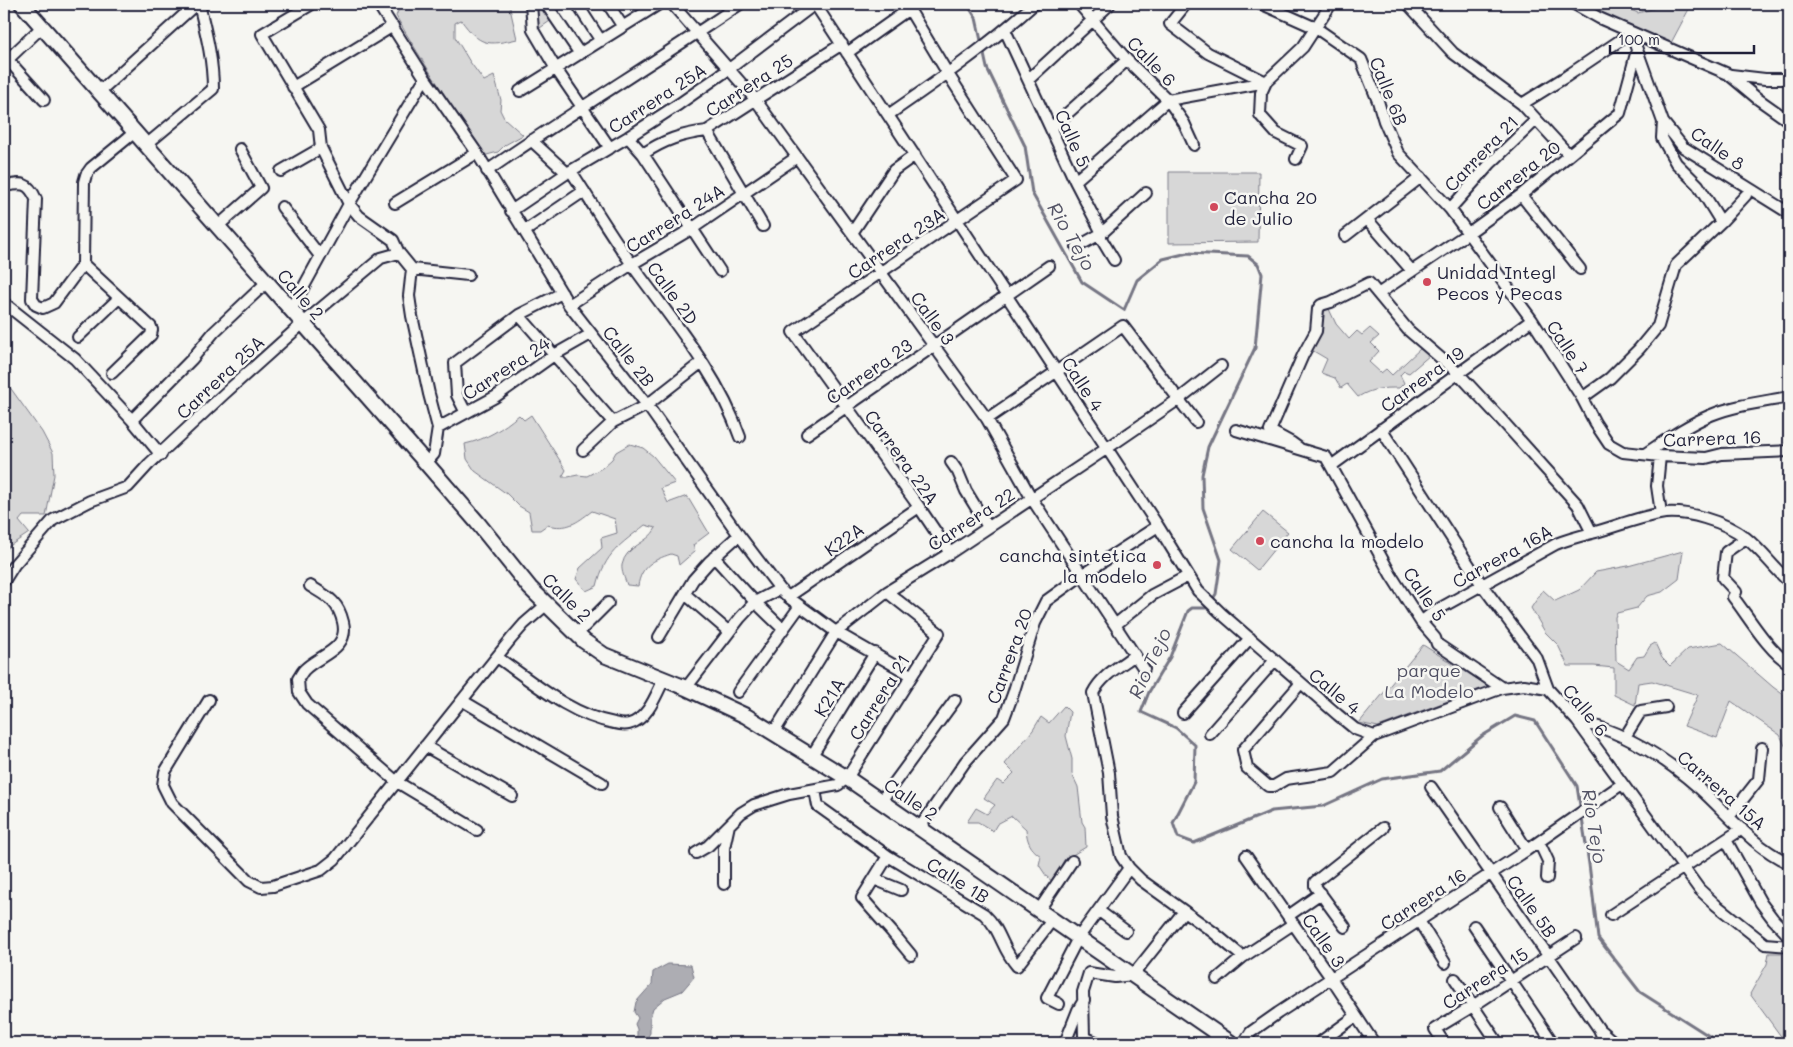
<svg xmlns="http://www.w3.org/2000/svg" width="1793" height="1047" font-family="Mali,sans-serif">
	<rect width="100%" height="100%" fill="#f6f6f2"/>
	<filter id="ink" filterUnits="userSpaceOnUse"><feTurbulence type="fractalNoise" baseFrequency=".02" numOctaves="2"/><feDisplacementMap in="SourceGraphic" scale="10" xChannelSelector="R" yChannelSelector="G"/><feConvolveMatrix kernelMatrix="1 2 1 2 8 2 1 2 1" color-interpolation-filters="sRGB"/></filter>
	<g filter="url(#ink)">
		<!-- green -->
		<path fill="#d7d7d7" stroke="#7c7c89" d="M401,4H509L517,39C487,46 480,46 461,20L455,23V37L470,62L484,81L494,76L501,100L500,110L504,118L523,135L505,145L498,152L483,156C455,109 423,64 396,16Z
			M534,4H543L553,19L537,30Z
			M1584,4H1617L1638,13L1669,4H1687L1689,9L1671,43L1606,17Z
			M1169,172H1259L1258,242L1169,243Z
			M1321,309H1329L1336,324L1349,339L1357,331L1362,335L1370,328L1379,336L1371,343L1379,351L1369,362L1381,373L1386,369L1392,375L1421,348L1430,355L1409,373L1404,371L1400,375L1404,383L1399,388C1383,388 1373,388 1358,397L1347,384L1341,388L1335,378L1321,373L1327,359L1310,349Z
			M4,379L42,432L53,453L54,475L46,516H23L19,521L29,533L8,547L4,557Z
			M519,415L524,420L531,415L566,470L562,477H568L578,475L587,476L602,468L612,459L616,452L630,444L643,448L653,456L675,483L661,488L668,503L687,496L709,533L693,545L695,551L679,565L677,556L671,554C653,560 641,566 638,586L627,585C625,579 621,571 622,565C626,545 648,544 656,528L645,525C620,545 605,553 597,586L586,591L576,579L580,568L602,548L601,538L617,533L615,519L592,511C576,523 568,530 547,525L540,530H532L529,512L519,506L507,494L475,471L467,459L465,444C487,439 502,429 519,415Z
			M1263,512L1288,532L1257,570L1232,549Z
			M1683,551L1679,579L1662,592L1647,596L1637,608L1617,613L1615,617L1616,661L1629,669L1637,657L1644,656L1650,646L1655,643L1662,658L1670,666L1688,649L1722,643L1773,687L1789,699V754L1780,735L1731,701L1717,738L1684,726L1698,695L1652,681L1638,683L1635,705L1614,695V668L1594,666H1568L1558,645L1545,632L1531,608L1543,590L1555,601L1579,590L1596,572L1628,566Z
			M1423,645L1488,686L1378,727L1359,723Z
			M1064,706L1070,712L1066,736L1072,759V774L1078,787L1082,822L1085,827L1086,847L1064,860L1053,882L1047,877L1039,865L1041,856C1030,849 1027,841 1026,829L1012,816L997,824L993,831L978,822H967L976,808L987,814L995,805L984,798L997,780L1003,784L1014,773L1005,764L1033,730L1041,717L1049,723Z
			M1769,953H1789V1043L1780,1035L1750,994L1767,964Z"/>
		<!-- water -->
		<path fill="#adadb3" stroke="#757583" d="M668,964L691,965L694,977L682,991L665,998L653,1008L650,1018V1033L644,1043H637V1029L635,1024L638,1018L634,1012L636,1002L652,984L653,972Z"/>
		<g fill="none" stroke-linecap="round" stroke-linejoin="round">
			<!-- stream -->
			<path stroke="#757583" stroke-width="3" d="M967,4L976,18L987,68L1025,146L1032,193L1082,282L1124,310L1137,280L1163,259L1188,253L1248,256L1258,264L1262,274L1255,348L1208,447L1202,475L1203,508L1221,560L1216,594L1207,608H1192L1188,611L1170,657L1149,692L1141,712L1176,728L1195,745L1194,782L1173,823L1178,837L1194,843L1272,811L1323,806L1382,779L1440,771L1482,736L1515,716L1535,721L1577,786L1589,864L1598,938L1640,992L1720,1043"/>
			<defs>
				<path id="street" d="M312,4L262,34L319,130L321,148L349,204L359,216L393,240L399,253L412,269L409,296L412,316L429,394L438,428L434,454L426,463
					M378,4L425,78L477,153L569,305L647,405L739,535L780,589L788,597L836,632L911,675
					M531,4L533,30L556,69L610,148
					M546,4L580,54
					M577,4L601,41
					M608,4L623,27
					M672,4L755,99L987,419L1032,499L1144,669
					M815,4L1158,526L1198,591L1223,615L1338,715L1355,729L1374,736
					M906,4L948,74L1016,180L793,332L919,507L950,553
					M1079,4L1127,60L1168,100L1184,123L1194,145
					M1186,4L1170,24L1208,53L1266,82L1261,93L1260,115L1276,133L1302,146L1296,159
					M1262,4L1316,28L1361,59L1378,101L1384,121L1398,153L1450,209L1532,320L1582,398L1595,423L1609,444L1623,452L1660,456L1706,458L1722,454L1789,451
					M1408,4L1453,53L1522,104L1569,155
					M1574,4L1599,18L1728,74L1758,99L1789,121
					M1005,30L1075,181L1102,233L1077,247
					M847,53L909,9
					M8,60L44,100
					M4,63L43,26
					M1731,75L1765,79H1789
					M1029,79L1110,4
					M293,87L393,26
					M100,91L196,4
					M520,91L659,4
					M1522,104L1567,76L1631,33L1663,122L1683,147L1789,213
					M888,115C939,80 989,45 1034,4
					M1663,122L1662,138L1676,163L1698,185L1721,222
					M1051,128L1127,60
					M707,131L763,226
					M628,137L643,154L720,271
					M531,140L567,173
					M146,145L213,89C213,59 206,33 199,4
					M643,154C664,140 682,134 707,131L842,44
					M281,171L321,148
					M487,171C570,113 657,61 740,4
					M571,171C593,205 614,240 638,273C676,325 719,376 740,437
					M1075,181L1168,100L1266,82L1303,47L1331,4
					M4,186C21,183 28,181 36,199L32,299L36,305L43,308L54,303L83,264
					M1521,195L1580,269
					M395,203L477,153
					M282,207L320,256
					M1450,209L1490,164L1536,120
					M511,211L567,173L628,137L679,104L729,69L815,4
					M1367,219L1412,271
					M218,226L261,188L240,149
					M525,231L584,191
					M852,233L894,170L915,155
					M1102,233L1146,193
					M1099,235L1114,260
					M1345,236L1421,177
					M412,269L468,275
					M1378,294L1467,234L1521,195L1620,113L1637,50
					M4,303L75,359L132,420L161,455
					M569,305L632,264L693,228L797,157
					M291,310L349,204L425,78
					M519,315L613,422
					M78,337L119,298
					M112,373L151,335L152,330L151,327L83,264L84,182L86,175L91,168L135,132
					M1582,398L1610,378L1639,349L1658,326L1676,265L1721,222L1746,195
					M466,413L457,395L455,363L519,315L562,293
					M987,419L1123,326L1196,422
					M132,420L192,359L214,332L267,282
					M438,428L495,397L554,355L591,334
					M1381,429L1482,585L1537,659L1548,689L1577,721L1699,889L1716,905L1765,944L1789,946
					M1236,430L1326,457L1391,575L1421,622L1435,638L1437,644L1502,688L1524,685L1548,689
					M807,434L1049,266
					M1299,448L1292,443L1270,431L1303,355L1316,331L1318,309L1321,305L1331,302L1369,283L1408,330L1458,373L1497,415L1578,505L1592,533
					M583,450L613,422L647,405L702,362
					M1645,454C1666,440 1687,425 1711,415C1735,405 1763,402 1789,397
					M1660,456L1657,486L1661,513
					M951,462L958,472L966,491L988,527
					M1331,466L1532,320
					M1746,538L1726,552L1723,578L1736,592L1733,597C1748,616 1769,652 1789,663
					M714,557L755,602L783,629
					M4,581L14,565L53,520L90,501L128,487L149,464L224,394L302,324L381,258L399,253
					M310,586C328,597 338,601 343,622C350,650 318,655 304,670C302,672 300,676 298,679L299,692L307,704L397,782L477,830
					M685,594L728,631
					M788,597L919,507
					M1421,622L1435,611L1556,544C1568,539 1580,536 1592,533C1615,527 1636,518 1659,514C1685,509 1726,522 1746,538C1762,551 1774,568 1789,582
					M1115,625L1152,595L1188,576
					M577,634L608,603
					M659,637L693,580L709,562L739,535
					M1135,655C1120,666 1102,675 1093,693L1109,773L1112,816L1121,856L1129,868L1141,880L1213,932L1243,957
					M497,657C533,682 570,715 614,723C618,724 625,725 629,724C648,719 656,695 664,679
					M1301,683L1243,750L1247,768L1268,786H1274L1286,779L1333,772L1374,736L1502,688
					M686,688L740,618L755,602L780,589
					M738,692L800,606
					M209,700L165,772L163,785L172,803L249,881L261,887L273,886L321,870L335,859L511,639L524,624L547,604
					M463,701L602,783
					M1183,713L1250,638
					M1577,721C1623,731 1664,757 1699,788C1728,814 1753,847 1789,863
					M774,732L836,632L887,592L950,553L1106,449L1179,399L1221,366
					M1210,734L1275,660
					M1625,737L1641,711L1666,707
					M425,746L512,796
					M811,757L875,653
					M1431,787L1599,1029L1605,1043
					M815,790L818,806L888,856L984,914C1002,931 1001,948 1017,966L1053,919
					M881,801L955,700
					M1500,807L1527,850
					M1729,817L1759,779L1762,748
					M920,827L965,762L1004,718L1013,694L1035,623L1046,601L1082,575L1158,526
					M1726,840L1761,903L1773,919L1789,936
					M1539,842L1548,861L1547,878
					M696,853L708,846L729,825
					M888,856L862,898L892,932L911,955
					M1246,856L1331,978L1374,1043
					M874,879L901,890
					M724,884V848L729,825L741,813L754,805L789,794L838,785L847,778L939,633L887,592
					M1039,910L1072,861
					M1099,911L1126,931
					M1611,915L1742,829
					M1288,916L1321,893
					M1419,921L1445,963
					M1474,926L1553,1043
					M1345,927L1315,886V882L1383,828
					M1217,979L1243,957L1293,924
					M1455,979L1498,1043
					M1059,1004L1047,998L1078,938L1129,868
					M1601,1031L1615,1043
					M1065,1043L1078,1010L1084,1000
					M1098,1043L1084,1037L1083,992L1089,973L1115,977L1133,975L1184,911
					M1244,1043L1251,1032L1278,1013L1527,850L1622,784
					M1319,1043L1356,1016
					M1444,1043L1435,1029L1473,1006L1576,938"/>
				<path id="secondary" d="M22,4L426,463L477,522L530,588L584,641L604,655L686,688L746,716L847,778L1231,1043"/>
			</defs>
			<!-- street casing -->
			<use href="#street" stroke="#22223b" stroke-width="14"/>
			<!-- secondary casing -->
			<use href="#secondary" stroke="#22223b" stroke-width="18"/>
			<!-- street -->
			<use href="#street" stroke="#f6f6f2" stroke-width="10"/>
			<!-- secondary -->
			<use href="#secondary" stroke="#f6f6f2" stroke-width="14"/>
		</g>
	</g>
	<!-- markers -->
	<g fill="#d1495b" stroke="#f6f6f2" stroke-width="2">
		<circle cx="1214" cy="207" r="5"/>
		<circle cx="1427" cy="282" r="5"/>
		<circle cx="1260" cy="541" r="5"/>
		<circle cx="1157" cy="565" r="5"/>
	</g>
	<g text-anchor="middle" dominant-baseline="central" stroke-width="5" stroke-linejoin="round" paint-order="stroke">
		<!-- street labels -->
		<g font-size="18" fill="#22223b" stroke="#f6f6f2">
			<text transform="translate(1152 61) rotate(46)">Calle 6</text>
			<text transform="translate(749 85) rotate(-33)">Carrera 25</text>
			<text transform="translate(1389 91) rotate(68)">Calle 6B</text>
			<text transform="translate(657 98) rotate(-33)">Carrera 25A</text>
			<text transform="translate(1073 138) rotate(66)">Calle 5</text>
			<text transform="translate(1718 148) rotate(35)">Calle 8</text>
			<text transform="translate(1481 153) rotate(-46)">Carrera 21</text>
			<text transform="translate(1518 175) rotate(-38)">Carrera 20</text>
			<text transform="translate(675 218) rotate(-32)">Carrera 24A</text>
			<text transform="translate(896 243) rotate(-34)">Carrera 23A</text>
			<text transform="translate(673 293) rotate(54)">Calle 2D</text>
			<text transform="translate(301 294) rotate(49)">Calle 2</text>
			<text transform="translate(933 318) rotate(54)">Calle 3</text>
			<text transform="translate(1568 347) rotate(57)">Calle 7</text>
			<text transform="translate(629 356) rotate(52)">Calle 2B</text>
			<text transform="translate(506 368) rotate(-33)">Carrera 24</text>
			<text transform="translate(869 371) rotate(-35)">Carrera 23</text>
			<text transform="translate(220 377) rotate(-43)">Carrera 25A</text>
			<text transform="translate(1422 379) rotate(-36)">Carrera 19</text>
			<text transform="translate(1083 384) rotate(57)">Calle 4</text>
			<text transform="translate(1712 438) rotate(-2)">Carrera 16</text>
			<text transform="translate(902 457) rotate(54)">Carrera 22A</text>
			<text transform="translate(971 519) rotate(-33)">Carrera 22</text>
			<text transform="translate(844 539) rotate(-35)">K22A</text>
			<text transform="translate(1502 556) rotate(-29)">Carrera 16A</text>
			<text transform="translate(1425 594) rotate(56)">Calle 5</text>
			<text transform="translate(567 597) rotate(45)">Calle 2</text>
			<text transform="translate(1009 656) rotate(-70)">Carrera 20</text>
			<text transform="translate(1335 691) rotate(40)">Calle 4</text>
			<text transform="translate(829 697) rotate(-59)">K21A</text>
			<text transform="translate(879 697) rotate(-58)">Carrera 21</text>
			<text transform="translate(1586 710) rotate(51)">Calle 6</text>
			<text transform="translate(1722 790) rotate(41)">Carrera 15A</text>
			<text transform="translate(911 799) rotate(34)">Calle 2</text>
			<text transform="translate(958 880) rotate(32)">Calle 1B</text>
			<text transform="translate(1423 899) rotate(-33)">Carrera 16</text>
			<text transform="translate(1532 906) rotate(55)">Calle 5B</text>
			<text transform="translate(1324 940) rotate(55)">Calle 3</text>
			<text transform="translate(1485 978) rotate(-33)">Carrera 15</text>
		</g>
		<!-- poi labels -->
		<g font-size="18" fill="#22223b" stroke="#f6f6f2" text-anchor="start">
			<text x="1224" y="197">Cancha 20<tspan x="1224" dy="21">de Julio</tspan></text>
			<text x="1437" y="272">Unidad Integl<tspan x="1437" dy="21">Pecos y Pecas</tspan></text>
			<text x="1270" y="541">cancha la modelo</text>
			<text x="1147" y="555" text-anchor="end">cancha sintetica<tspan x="1147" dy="21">la modelo</tspan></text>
		</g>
		<!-- park labels -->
		<g font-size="18" fill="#4f4f62" stroke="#f6f6f2">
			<text x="1429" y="670">parque<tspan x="1429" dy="21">La Modelo</tspan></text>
		</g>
		<!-- water labels -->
		<g font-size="19" font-style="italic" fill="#535365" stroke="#f6f6f2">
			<text transform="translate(1072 236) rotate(60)">Rio Tejo</text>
			<text transform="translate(1149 663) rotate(-65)">Rio Tejo</text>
			<text transform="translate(1595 826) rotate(81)">Rio Tejo</text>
		</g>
	</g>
	<!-- margin -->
	<rect width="1793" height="1047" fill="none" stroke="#f6f6f2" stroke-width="20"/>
	<rect x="10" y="10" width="1773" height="1027" fill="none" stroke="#22223b" stroke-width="2" filter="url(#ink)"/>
	<!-- scale -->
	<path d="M1610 45v8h144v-8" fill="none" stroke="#22223b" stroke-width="2.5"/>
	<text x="1618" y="45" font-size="15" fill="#22223b" stroke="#f6f6f2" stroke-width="4" paint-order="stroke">100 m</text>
</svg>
